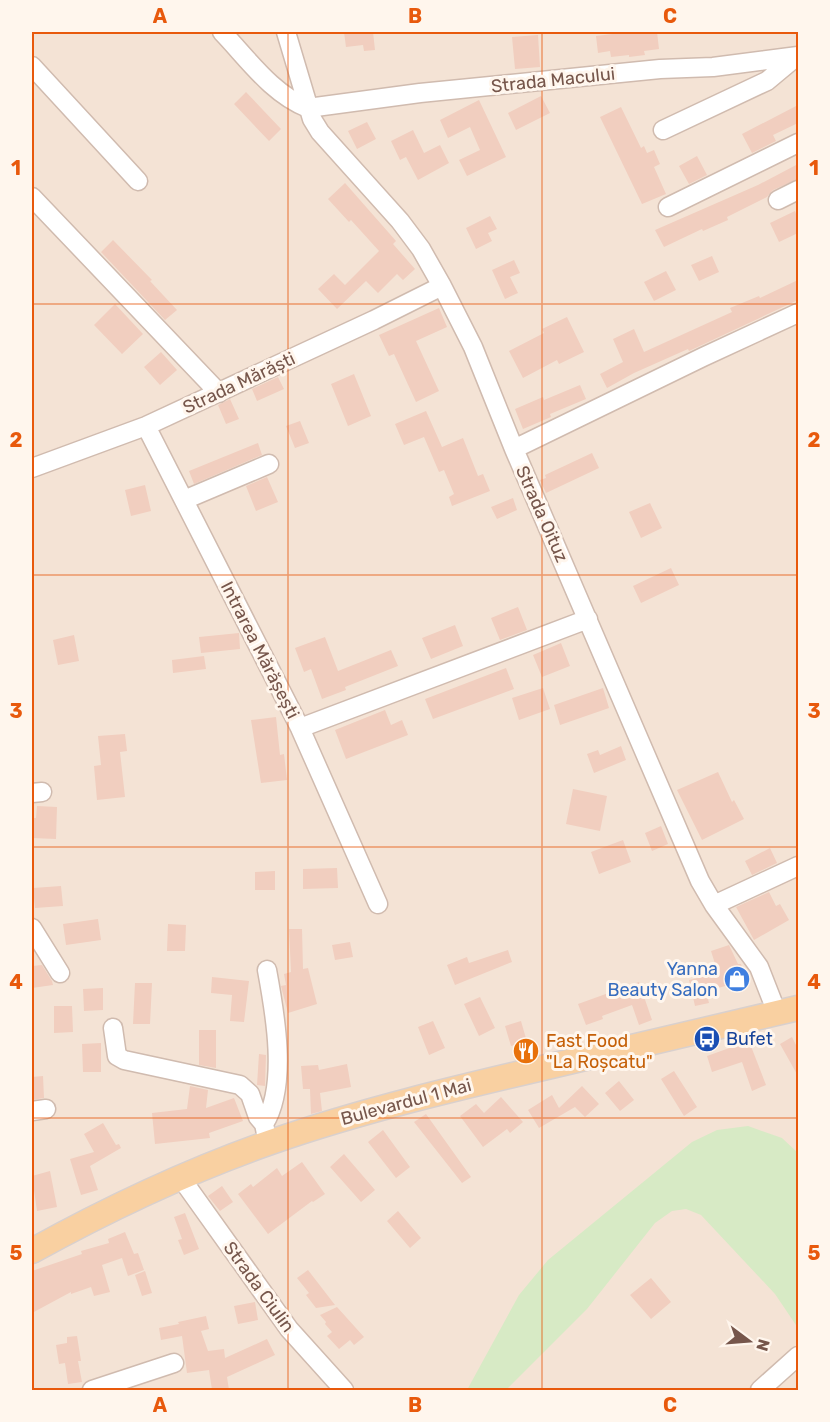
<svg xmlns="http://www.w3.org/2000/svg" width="830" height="1422" font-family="Rubik,sans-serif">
	<rect width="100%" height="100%" fill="#fcf2e7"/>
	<!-- residential -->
	<path fill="#f4e3d5" d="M32,32H798V1390H32Z"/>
	<!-- green -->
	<path fill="#d7eac5" d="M748,1126L782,1138L798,1153V1328L775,1294L701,1215L686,1209L672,1211L655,1223L587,1309L506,1390H467L519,1295L548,1260L692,1142L717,1130Z"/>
	<!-- building -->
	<path fill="#f1cebf" d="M344,32H373L375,50L364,51L363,45L346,47Z
		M628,32H657L659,49L644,51L645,55L629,57V55L611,57L610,51L598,53L596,36Z
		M538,35L540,67L515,69L512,37Z
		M246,92L281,129L269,141L234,104Z
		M541,96L550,113L516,130L508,113Z
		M479,100L506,157L467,176L459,160L480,150L470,127L448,138L440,120Z
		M798,105V123L773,135L776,141L752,153L742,134Z
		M621,107L641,148L644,146L647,153L654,150L660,164L654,167L666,194L642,204L600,117Z
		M367,122L376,139L357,149L348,131Z
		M413,130L424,153L440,145L449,163L418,180L406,157L400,160L391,141Z
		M697,156L707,175L689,184L679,166Z
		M798,164V179L773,190L767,197L727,217L728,220L703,231L702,229L664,247L655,230L758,185Z
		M345,183L396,241L393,244L415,269L403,280L397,274L378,293L366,281L337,309L318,289L334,274L345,285L379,251L351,220L349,222L328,199Z
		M795,211L798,219V233L779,242L770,223Z
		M490,216L497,229L488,233L492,241L476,249L466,228Z
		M113,240L152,280L150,281L177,310L165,320L101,252Z
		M712,256L719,272L699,281L691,265Z
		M514,260L520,273L510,277L518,293L505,299L492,270Z
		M666,271L676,290L654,301L644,282Z
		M798,280V300L689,351L688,349L634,373L607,388L600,374L623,362L613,339L634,329L644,352L732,312L730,308L759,296L760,298Z
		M115,304L143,334L122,354L94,325Z
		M439,308L447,327L416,341L439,391L416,402L394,354L389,356L379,335Z
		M567,317L584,352L559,364L557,360L523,378L509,351L544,333L542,329Z
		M161,352L177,370L160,385L144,367Z
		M354,374L371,416L348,426L331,384Z
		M278,377L284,389L257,401L252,389Z
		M580,385L586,399L550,414L551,417L523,429L515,409L543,397L544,400Z
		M230,399L239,419L226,424L218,405Z
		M426,411L442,447L463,438L478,476L483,474L490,491L452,506L449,497L454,494L444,470L439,472L424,437L404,445L395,424Z
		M300,421L309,443L295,448L286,426Z
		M258,443L262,455L194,484L189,471Z
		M592,453L599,468L546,493L540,480L546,478L545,475Z
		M267,477L278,502L256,511L246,486Z
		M145,485L151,511L131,516L125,490Z
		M513,498L517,510L497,519L491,507Z
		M650,503L662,528L641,538L629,512Z
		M671,568L679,585L641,603L633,586Z
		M518,607L527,630L500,640L491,618Z
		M455,625L463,646L431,659L422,638Z
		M239,633L240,649L201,653L199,637Z
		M74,635L79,661L58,665L53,640Z
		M325,637L338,671L391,650L398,666L345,687L346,690L322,699L311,669L304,672L295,648Z
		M561,643L570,666L542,677L533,655Z
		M204,656L206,669L173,673L172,660Z
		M506,668L514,689L433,719L425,699Z
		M543,688L550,709L519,720L512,698Z
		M603,688L609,708L560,725L554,705Z
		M385,710L391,725L402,720L408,735L346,759L335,730Z
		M276,717L280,755L284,754L287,780L261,783L251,720Z
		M125,734L127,751L120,752L125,797L97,800L94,766L101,765L98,736Z
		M621,746L626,760L594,773L587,754L598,750L600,755Z
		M718,772L732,802L734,800L744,819L702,840L677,790Z
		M573,789L607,796L600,831L566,824Z
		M37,806L57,807L56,839L32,838V818H36Z
		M661,826L668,844L652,851L645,833Z
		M623,840L631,862L599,874L591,852Z
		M770,848L777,863L752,875L745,861Z
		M337,868L338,888L303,889V869Z
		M275,871V890H255V872Z
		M61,886L63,906L35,908L33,888Z
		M769,892L776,906L780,904L789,920L754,940L736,907Z
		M98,919L101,940L66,945L63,924Z
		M168,924L186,925L185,951H167Z
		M289,929H302L303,969L308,968L317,1004L288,1013L281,986L286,985L284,974L291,972Z
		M350,942L353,957L335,960L332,945Z
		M729,945L738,964H741L745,981L706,991L709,1003L695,1006L689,980L714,974L713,971L717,970L711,951Z
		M508,950L512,962L455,985L447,965L467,957L469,963Z
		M42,965L52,981L53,985L32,988V966Z
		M212,977L249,981L244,1022L230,1021L232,995L211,993Z
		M639,982L652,1020L639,1025L632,1005L602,1016L603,1019L586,1025L578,1004Z
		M135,983H152L150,1024H133Z
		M103,988V1010L84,1011L83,989Z
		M480,997L495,1028L479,1036L464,1004Z
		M54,1006H72L73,1032L54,1033Z
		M433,1021L445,1048L429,1055L418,1027Z
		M521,1021L527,1042L511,1046L505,1026Z
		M199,1030H216V1068L199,1065Z
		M792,1037L798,1049V1076L780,1044Z
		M749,1041L766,1085L752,1091L742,1062L712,1072L707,1056Z
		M101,1043V1072H83L82,1044Z
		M259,1054L266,1055L265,1086L257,1085Z
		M347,1064L351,1087L320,1093L322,1111L311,1114L310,1089H303L301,1066L318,1065L319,1070Z
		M674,1071L697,1107L684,1116L661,1079Z
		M43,1076L44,1098L32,1100V1077Z
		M619,1081L634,1100L620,1111L605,1093Z
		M190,1086L208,1090L206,1108L234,1098L243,1121L209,1133L210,1138L155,1144L152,1113L187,1109Z
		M582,1086L599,1104L585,1117L575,1107L539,1128L528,1110L552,1095L559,1108Z
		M501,1097L523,1122L510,1133L507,1129L483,1147L460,1116L476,1104L484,1113Z
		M426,1114L471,1177L462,1183L414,1122Z
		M103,1123L116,1145L119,1144L121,1148L90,1166L98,1190L81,1195L70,1159L94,1152L84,1134Z
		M383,1130L410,1167L396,1178L368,1142Z
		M344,1154L375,1190L361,1202L330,1167Z
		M302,1162L325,1194L313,1202L312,1201L268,1234L238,1194L251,1184L253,1187L277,1168L282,1176Z
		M50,1171L57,1207L37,1211L32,1176Z
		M222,1186L233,1202L220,1211L208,1196Z
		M398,1211L421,1238L410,1248L387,1221Z
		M185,1213L199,1249L184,1255L178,1240L182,1239L174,1217Z
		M125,1232L134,1254L138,1253L144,1270L128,1276L122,1258L102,1265L110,1292L94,1296L91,1287L71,1294V1292L32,1313V1271L82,1254L81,1251L109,1243L108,1239Z
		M308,1270L335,1305L316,1308L306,1295L309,1293L297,1278Z
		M145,1271L152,1293L142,1296L135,1275Z
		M651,1278L671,1302L651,1319L630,1295Z
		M255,1302L258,1320L238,1324L234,1306Z
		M337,1307L364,1337L354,1345L350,1340L339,1349L327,1336L332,1332L325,1324L326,1322L320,1315Z
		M206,1316L209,1329L201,1331L208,1351L224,1349L225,1358L267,1339L275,1355L227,1377L229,1390H212L209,1370L187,1373L182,1336L161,1340L159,1328L179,1324L178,1322Z
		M77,1336L81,1361H78L82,1382L68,1384L65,1363L59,1364L56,1345L67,1343V1337Z"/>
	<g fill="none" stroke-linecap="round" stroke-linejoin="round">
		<defs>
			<path id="minor" d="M222,32C248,59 272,94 308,108L420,93L660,69L713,67L798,56
				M286,32L312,119L320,132L400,221L421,249L442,286L473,347L514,449L700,881L714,905L759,967L777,1013
				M32,66L138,181
				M663,130L767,81L797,56
				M32,197L219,393
				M778,200L798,190
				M668,207L798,143
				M146,426L300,728L378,904
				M514,449L703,357L798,313
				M32,468L146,426L374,320L442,286
				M184,500L269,464
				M300,728L588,619
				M32,793L42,792
				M714,905L798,866
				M32,928L60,973
				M113,1028L117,1056L124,1060L240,1085L250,1094L258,1117L264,1124L268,1143
				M32,1111L46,1109
				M264,1124C288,1086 275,1013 267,970
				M181,1178L289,1329L344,1390
				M92,1390L174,1363
				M760,1390L798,1356"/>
			<path id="major" d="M32,1251C108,1209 188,1171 271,1142C363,1110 457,1088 551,1066C634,1047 716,1027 798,1008"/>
		</defs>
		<!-- minor casing -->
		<use href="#minor" stroke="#d0bbaf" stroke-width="21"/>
		<!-- major casing -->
		<use href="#major" stroke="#d9d0cd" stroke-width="27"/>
		<!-- minor -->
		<use href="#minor" stroke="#fff" stroke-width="18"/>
		<!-- major -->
		<use href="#major" stroke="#f9d0a1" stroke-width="24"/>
	</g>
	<!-- grid -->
	<path fill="none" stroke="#e8590c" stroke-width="1.5" stroke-opacity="0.55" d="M288,32V1390M542,32V1390M32,304H798M32,575H798M32,847H798M32,1118H798"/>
	<!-- icons -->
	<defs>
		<symbol id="shop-disc" viewBox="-11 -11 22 22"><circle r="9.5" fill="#3f7fe0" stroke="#fff6ed"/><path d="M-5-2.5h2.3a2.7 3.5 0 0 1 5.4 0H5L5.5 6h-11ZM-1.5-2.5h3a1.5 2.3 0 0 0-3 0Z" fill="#fff"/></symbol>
		<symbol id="bus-disc" viewBox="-11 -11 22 22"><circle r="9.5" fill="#1a4fb4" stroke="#fff6ed"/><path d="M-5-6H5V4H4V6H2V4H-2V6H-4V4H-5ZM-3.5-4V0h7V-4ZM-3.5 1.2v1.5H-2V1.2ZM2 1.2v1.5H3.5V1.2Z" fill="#fff"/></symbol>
		<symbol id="restaurant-disc" viewBox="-11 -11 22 22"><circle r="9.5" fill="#e8710a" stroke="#fff6ed"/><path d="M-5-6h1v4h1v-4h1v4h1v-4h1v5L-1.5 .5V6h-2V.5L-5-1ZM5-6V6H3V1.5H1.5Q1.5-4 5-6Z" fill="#fff"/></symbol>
	</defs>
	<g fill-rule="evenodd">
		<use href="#shop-disc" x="722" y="964" width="30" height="30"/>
		<use href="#bus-disc" x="692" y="1024" width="30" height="30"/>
		<use href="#restaurant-disc" x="511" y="1036" width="30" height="30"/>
	</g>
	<g text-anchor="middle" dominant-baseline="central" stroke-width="6" stroke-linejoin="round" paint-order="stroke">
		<!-- street labels -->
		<g font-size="18" fill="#76564b" stroke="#fff6ed">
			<text transform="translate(553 80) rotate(-6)">Strada Macului</text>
			<text transform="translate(239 383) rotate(-25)">Strada Mărăști</text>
			<text transform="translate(542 514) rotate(66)">Strada Oituz</text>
			<text transform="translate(260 650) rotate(63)">Intrarea Mărășești</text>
			<text transform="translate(406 1102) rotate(-15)">Bulevardul 1 Mai</text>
			<text transform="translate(259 1287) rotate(54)">Strada Ciulin</text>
		</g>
		<!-- shop labels -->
		<g font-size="18" fill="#366cbe" stroke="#fff6ed" text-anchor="end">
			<text x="718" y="969">Yanna<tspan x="718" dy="21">Beauty Salon</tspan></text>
		</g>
		<!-- transit labels -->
		<g font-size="18" fill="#164399" stroke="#fff6ed" text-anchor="start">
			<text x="726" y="1039">Bufet</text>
		</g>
		<!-- food labels -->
		<g font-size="18" fill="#c56008" stroke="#fff6ed" text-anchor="start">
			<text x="546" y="1041">Fast Food<tspan x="546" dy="21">"La Roșcatu"</tspan></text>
		</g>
	</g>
	<!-- border -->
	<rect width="830" height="1422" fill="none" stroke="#fff6ed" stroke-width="66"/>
	<!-- north arrow -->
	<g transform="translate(749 1341) rotate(106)" stroke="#fff6ed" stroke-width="4.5" paint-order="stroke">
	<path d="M0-4.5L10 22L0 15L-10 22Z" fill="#76564b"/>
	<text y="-9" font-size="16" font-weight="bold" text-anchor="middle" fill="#76564b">N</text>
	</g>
	<rect x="33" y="33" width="764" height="1356" fill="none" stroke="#e8590c" stroke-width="2"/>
	<g font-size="20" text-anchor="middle" font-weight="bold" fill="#e8590c">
		<text x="160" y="23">A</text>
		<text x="415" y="23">B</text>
		<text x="670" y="23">C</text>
		<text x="16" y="175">1</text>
		<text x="814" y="175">1</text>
		<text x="16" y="447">2</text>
		<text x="814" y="447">2</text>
		<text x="16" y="718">3</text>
		<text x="814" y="718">3</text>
		<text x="16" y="989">4</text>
		<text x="814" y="989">4</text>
		<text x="16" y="1260">5</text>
		<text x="814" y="1260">5</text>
		<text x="160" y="1412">A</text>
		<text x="415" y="1412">B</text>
		<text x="670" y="1412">C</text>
	</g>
</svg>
